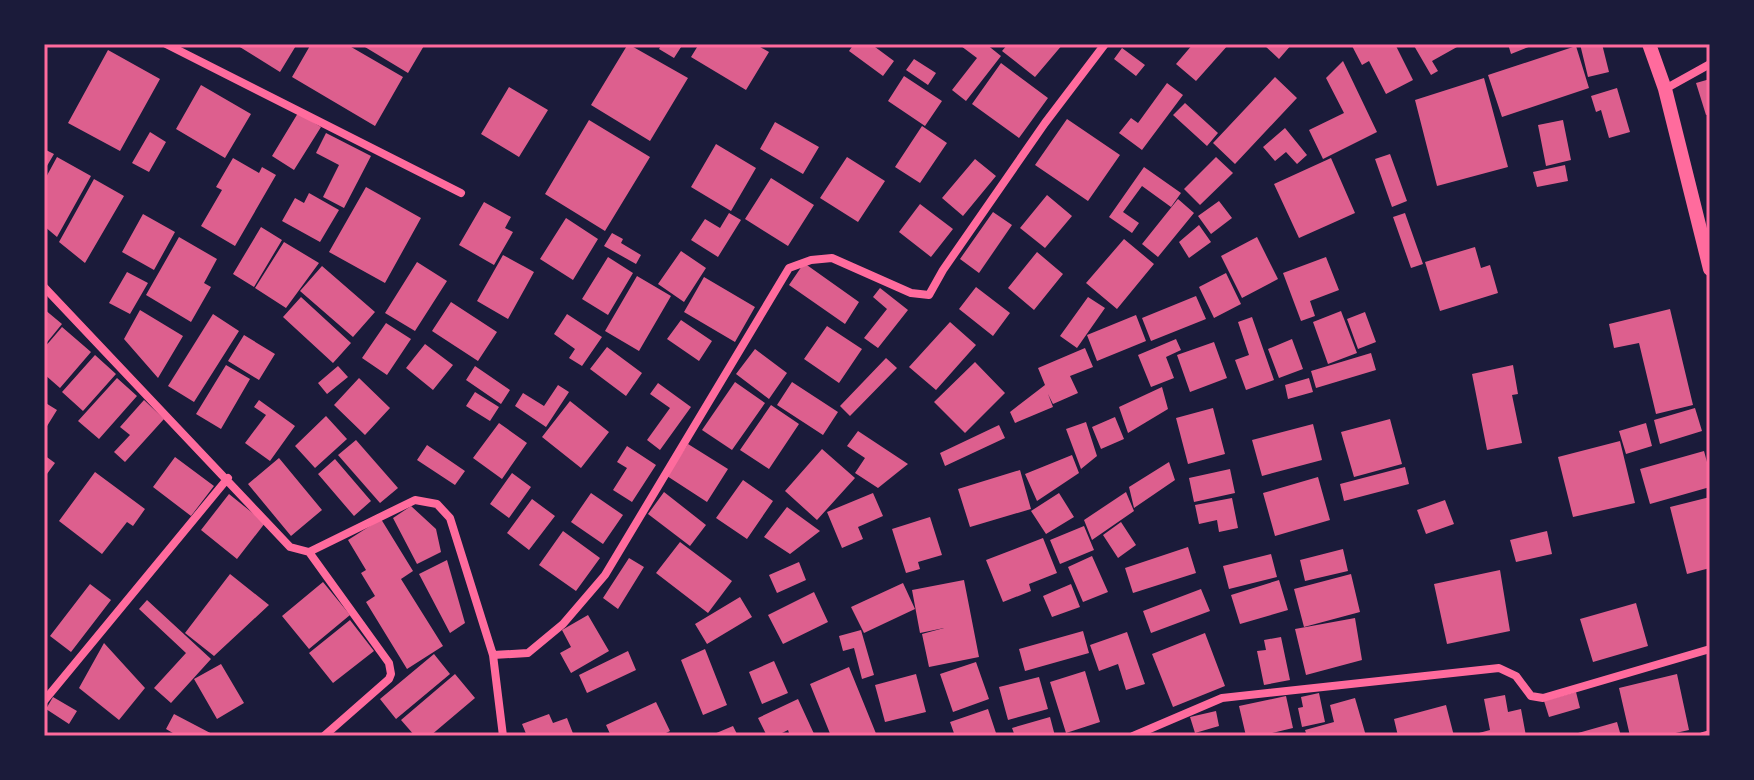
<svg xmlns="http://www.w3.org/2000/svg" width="1754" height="780" font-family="Figtree,sans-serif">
	<rect width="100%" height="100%" fill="#1b1b3a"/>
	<!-- building -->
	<path fill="#dd5f8e" d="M235,44H297L280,72Z
		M311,44H346L403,77L375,126L292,77Z
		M360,44H425L408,73Z
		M628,44L688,78L650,141L591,105Z
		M662,44H683L674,58L659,49Z
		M699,44H755L769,52L746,90L691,57Z
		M854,44H871L894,61L883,76L849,51Z
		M962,44H986L1001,56L966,101L952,90L977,58L961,46Z
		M1008,44H1063L1035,77L1002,51Z
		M1193,44H1229L1196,81L1176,64Z
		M1263,44H1292L1279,59Z
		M1351,44H1395L1413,80L1386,94L1369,61L1362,65Z
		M1413,44H1455L1457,47L1432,61L1438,71L1431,75Z
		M1508,44H1531V46L1511,54Z
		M1580,44H1602L1609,72L1588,77Z
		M1576,46L1589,88L1502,117L1488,75Z
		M1122,48L1145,65L1136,76L1114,59Z
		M108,50L160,79L120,151L68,123Z
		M914,59L936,73L928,85L906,70Z
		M1343,61L1377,132L1323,159L1309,130L1344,113L1326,78Z
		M1001,63L1048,98L1019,138L972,104Z
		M904,76L942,101L925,126L888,101Z
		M1275,77L1297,98L1235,164L1213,143Z
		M1484,78L1508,167L1437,186L1415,100Z
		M1710,79V114L1706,115L1696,83Z
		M1167,83L1183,95L1142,150L1119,133L1131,118L1138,123Z
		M201,85L251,114L225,158L176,129Z
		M509,87L548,110L519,157L481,134Z
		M1617,88L1630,132L1609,138L1601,110L1596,112L1591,96Z
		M1185,103L1218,133L1207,146L1173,115Z
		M298,113L321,127L294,170L272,156Z
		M1067,119L1120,155L1088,201L1035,165Z
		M589,120L650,157L605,231L545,194Z
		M1563,120L1571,160L1546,166L1538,125Z
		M775,122L819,147L803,174L760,149Z
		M922,126L947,143L920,183L895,167Z
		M1285,128L1307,155L1297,164L1286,152L1275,161L1263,147Z
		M150,132L166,142L149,172L132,163Z
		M326,133L371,156L344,208L323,197L339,165L316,153Z
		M716,144L756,168L731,211L691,187Z
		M44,149L54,154L44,171Z
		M1390,154L1407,201L1392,207L1375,159Z
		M57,157L91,176L57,237L44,226V181Z
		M847,157L885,181L858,222L820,198Z
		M1216,157L1233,173L1200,205L1184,189Z
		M233,158L259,173L262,167L276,175L235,246L201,226L222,190L216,187Z
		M1331,158L1355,213L1299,238L1274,184Z
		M975,159L996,176L963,216L942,198Z
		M1565,165L1568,181L1537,187L1533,172Z
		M1144,167L1181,193L1171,207L1142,186L1123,212L1139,223L1132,233L1109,217Z
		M771,178L814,205L788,246L745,219Z
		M94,179L124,196L85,263L59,242Z
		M366,187L421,218L385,283L329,252Z
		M309,193L339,210L320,242L282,221L295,198L304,203Z
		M1047,195L1072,216L1045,248L1020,228Z
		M1178,199L1194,213L1158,257L1142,244Z
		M1219,201L1232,218L1211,234L1198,216Z
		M484,202L511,217L505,228L513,232L494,265L459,245Z
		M920,204L953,229L931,257L899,232Z
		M993,212L1012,225L979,273L960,259Z
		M729,213L741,220L718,257L691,240L705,219L720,228Z
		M1405,213L1423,264L1411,268L1393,217Z
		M143,214L175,232L154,270L122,252Z
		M566,218L598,239L573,280L540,259Z
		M1199,225L1211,242L1189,258L1179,242Z
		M261,227L282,240L254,287L233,274Z
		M612,233L623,239L621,243L641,255L636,264L604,246Z
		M179,237L217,259L204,283L211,287L191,322L146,295Z
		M1257,237L1278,279L1242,298L1221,256Z
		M1124,239L1154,264L1117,309L1086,283Z
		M284,242L319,263L286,308L255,288Z
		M1475,247L1481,268L1490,265L1498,293L1440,311L1425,262Z
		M681,251L706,268L684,302L658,284Z
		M1037,252L1063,274L1034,310L1008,288Z
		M503,255L534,272L508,319L477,301Z
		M608,257L633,273L608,315L582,299Z
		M1326,257L1339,290L1310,301L1315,316L1301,321L1283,273Z
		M417,262L447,281L415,331L385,313Z
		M804,263L859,302L845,324L789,285Z
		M322,266L375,312L353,337L300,291Z
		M127,272L148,283L130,314L109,303Z
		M1226,273L1241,304L1214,318L1199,287Z
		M637,276L671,296L639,351L605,331Z
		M704,277L755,307L735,342L684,312Z
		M976,287L1010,313L993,336L959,309Z
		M880,288L908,310L878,348L864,338L887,309L873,297Z
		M1196,296L1206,319L1151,341L1142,318Z
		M301,297L351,343L333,363L283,317Z
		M1088,297L1105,308L1077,348L1060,336Z
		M451,302L497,332L478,361L432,331Z
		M44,309L62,324L44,346Z
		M1670,309L1693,405L1656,414L1639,343L1614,348L1609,324Z
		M140,310L183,336L158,378L124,339Z
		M1341,311L1357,353L1328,364L1313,322Z
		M1365,312L1376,342L1358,349L1347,319Z
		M213,314L239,331L194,402L168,386Z
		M567,314L602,337L582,366L569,358L575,349L554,334Z
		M1136,315L1146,341L1097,361L1087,335Z
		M1252,317L1274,380L1246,390L1235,360L1249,355L1238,322Z
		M681,320L712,341L699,361L667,339Z
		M950,322L976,345L936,390L909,367Z
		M386,323L411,339L387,375L362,358Z
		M827,326L862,349L839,383L804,359Z
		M62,327L91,352L60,388L44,374V348Z
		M244,335L275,354L259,380L228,361Z
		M1176,339L1181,350L1166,357L1174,378L1151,387L1138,355Z
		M1292,339L1303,369L1279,378L1268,349Z
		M1214,342L1227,378L1190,392L1177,355Z
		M425,344L453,365L433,390L406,368Z
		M607,347L642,373L626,396L590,369Z
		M1085,348L1093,367L1070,376L1078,393L1053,404L1048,394L1053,407L1015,423L1010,412L1045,385L1038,368Z
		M755,349L787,373L769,399L736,374Z
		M1371,353L1376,370L1316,388L1311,371Z
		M95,355L116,374L83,411L62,392Z
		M886,358L897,368L850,416L840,406Z
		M975,362L1005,393L965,433L934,402Z
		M226,365L250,379L221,429L196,414Z
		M1513,365L1518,394L1512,395L1522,443L1487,450L1472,374Z
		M338,366L348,377L327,394L318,383Z
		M475,366L510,390L501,404L466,380Z
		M117,378L137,396L99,439L78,421Z
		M359,378L390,408L365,435L334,405Z
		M1309,378L1313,392L1288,399L1285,385Z
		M735,382L765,403L732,450L702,430Z
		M792,382L838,412L823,435L777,405Z
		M658,383L691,407L660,450L647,440L670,408L650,394Z
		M558,385L569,392L546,427L515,406L523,393L544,406Z
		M1162,387L1168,409L1128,433L1119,407Z
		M475,392L499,407L490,421L466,406Z
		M144,400L164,419L125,462L114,452L130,435L120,427Z
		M259,400L295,426L270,461L245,443L266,415L254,407Z
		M570,401L609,432L581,468L542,437Z
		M44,402L57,410L44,431Z
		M771,405L799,424L769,469L740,450Z
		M1213,408L1225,454L1188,464L1176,418Z
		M1695,408L1702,431L1660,444L1654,420Z
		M326,416L347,439L315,468L295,446Z
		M1115,417L1124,439L1101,449L1092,427Z
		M1390,419L1402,464L1354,477L1341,432Z
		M1086,422L1097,456L1081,469L1066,429Z
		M499,423L527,443L502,479L473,458Z
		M1646,423L1652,446L1626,454L1619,431Z
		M1313,424L1322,460L1262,476L1252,440Z
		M999,425L1005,438L945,466L940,453Z
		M858,431L908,464L878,488L855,473L865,458L847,446Z
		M356,440L398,488L380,503L338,455Z
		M1620,441L1635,503L1573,517L1558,457Z
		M688,444L728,469L707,502L667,476Z
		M427,445L465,471L455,485L417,460Z
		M627,446L656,465L632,502L613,490L627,468L617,462Z
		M822,449L855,478L817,520L785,491Z
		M1704,451L1710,473V487L1650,504L1640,469Z
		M44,455L55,463L44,478Z
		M1072,455L1079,473L1037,501L1025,474Z
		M175,457L214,486L191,516L153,487Z
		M279,458L322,510L291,536L248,484Z
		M335,459L371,501L354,516L318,474Z
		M1169,462L1175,480L1134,508L1129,487Z
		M1405,467L1409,484L1344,501L1340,484Z
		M1230,469L1235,493L1194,502L1189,478Z
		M1020,470L1031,509L970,527L958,489Z
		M95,472L145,509L133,526L127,522L102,554L59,521Z
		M512,473L531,487L509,518L490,504Z
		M1318,477L1330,520L1275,536L1263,493Z
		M743,480L773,501L747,539L716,518Z
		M664,492L706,525L690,546L648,514Z
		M1126,492L1134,511L1092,540L1084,520Z
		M591,493L623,515L603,544L571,522Z
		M873,493L883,516L858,527L863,539L842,548L827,512Z
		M1059,493L1074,517L1046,534L1031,511Z
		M229,494L265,523L237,559L201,530Z
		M1710,497V568L1687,574L1670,507Z
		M1232,498L1238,528L1219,532L1217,520L1199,524L1195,505Z
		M532,499L555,516L529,550L507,533Z
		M1445,500L1454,524L1426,534L1417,510Z
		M411,506L436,529L441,552L417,564L393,518Z
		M787,507L820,531L790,554L764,537Z
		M930,517L942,555L918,562L920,569L906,573L892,529Z
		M381,519L413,571L401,579L443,646L407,669L366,602L375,596L361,573L366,570L348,540Z
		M1121,522L1136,545L1118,558L1103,535Z
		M1084,526L1094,550L1060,564L1050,540Z
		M563,531L600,558L576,591L539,565Z
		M1547,531L1552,554L1516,562L1510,540Z
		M1043,538L1057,573L1029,584L1031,591L1003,602L986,560Z
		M680,542L732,581L708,613L656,573Z
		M1188,547L1196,573L1133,593L1125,568Z
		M1343,549L1348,571L1305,581L1300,560Z
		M1271,554L1277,577L1229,589L1223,566Z
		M1092,556L1108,592L1083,602L1068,567Z
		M629,558L644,567L618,609L603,598Z
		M447,560L465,623L450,633L419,574Z
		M799,562L806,580L777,593L769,575Z
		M1500,570L1510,631L1447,644L1434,584Z
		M230,574L269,605L214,656L185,633Z
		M1351,574L1360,612L1304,627L1294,589Z
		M964,580L979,657L929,667L922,634L944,628L920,633L912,590Z
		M1279,580L1288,610L1240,624L1231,595Z
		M323,582L350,615L309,649L282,616Z
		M903,583L915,609L864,633L851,607Z
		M90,584L111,600L71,652L50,636Z
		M1071,584L1080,607L1052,617L1043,596Z
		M1201,589L1210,611L1151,633L1143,611Z
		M814,592L828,622L783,644L768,615Z
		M740,597L752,617L707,644L695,624Z
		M147,600L211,659L171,703L154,688L186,653L139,609Z
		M1636,603L1648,646L1593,662L1580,619Z
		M588,615L609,651L571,673L560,653L571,647L562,630Z
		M1355,618L1362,660L1306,675L1295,629Z
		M350,620L374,651L333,683L309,653Z
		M861,630L874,675L862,679L854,648L843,651L839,636Z
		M1083,631L1089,653L1025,671L1019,649Z
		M1127,632L1145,684L1126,690L1118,664L1099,671L1090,645Z
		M1205,633L1225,686L1173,707L1152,654Z
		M1281,637L1290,680L1264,685L1257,651L1266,650L1264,640Z
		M104,643L145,688L119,720L79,688Z
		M705,649L727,705L703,715L681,660Z
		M628,651L636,670L587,693L579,675Z
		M434,654L450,674L396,719L380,699Z
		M774,661L788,693L762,704L749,672Z
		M976,662L989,699L953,712L940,674Z
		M221,664L244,703L217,719L194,679Z
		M849,667L877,736H831L810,684Z
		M1085,671L1100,722L1066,733L1050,682Z
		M455,674L475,698L430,736H415L401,720Z
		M916,674L926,712L885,722L875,685Z
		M1677,674L1689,730L1662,736H1630L1619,688Z
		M1039,677L1048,709L1008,720L999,687Z
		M1576,692L1580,708L1549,717L1544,701Z
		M1319,693L1325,722L1302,727L1298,708L1303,707L1301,697Z
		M1505,695L1508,712L1521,709L1526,736H1468L1490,730L1484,699Z
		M1286,696L1293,728L1259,736H1246L1239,706Z
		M53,697L77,711L69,724L46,709Z
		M1355,698L1366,736H1307L1305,730L1334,722L1330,705Z
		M798,699L815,736H790L788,730L776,736H767L758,718Z
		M656,702L670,731L660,736H611L606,725Z
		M1446,705L1454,736H1398L1394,719Z
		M988,709L997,736H955L950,722Z
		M1216,711L1219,726L1195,733L1190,717Z
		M174,714L216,736H178L166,729Z
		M549,714L553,723L567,718L574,736H527L522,724Z
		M1050,717L1055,736H1015L1012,728Z
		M1617,722L1621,736H1571V735Z
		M733,726L738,736H715L714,734Z"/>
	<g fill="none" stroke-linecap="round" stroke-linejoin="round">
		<!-- minor -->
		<path stroke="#ff6b9d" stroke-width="8" d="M166,44L461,193
			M1665,89L1710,64
			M44,287L290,547L309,552L415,500L437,504L450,518L493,655L503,736
			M309,552L389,663L391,674L389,679L324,736
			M493,655L528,653L563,624L605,575L789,268L811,260L832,258L911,293L929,295L943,270L1045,123L1105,44
			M44,701L228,478
			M1133,736L1222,698L1499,668L1516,676L1531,696L1543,698L1710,649
			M1703,736L1710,734"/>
		<!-- tertiary -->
		<path stroke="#ff6b9d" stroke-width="14" d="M1649,44L1665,89L1710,269"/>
	</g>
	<!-- border -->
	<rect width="1754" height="780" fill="none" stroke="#1b1b3a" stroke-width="92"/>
	<rect x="46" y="46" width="1662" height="688" fill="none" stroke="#ff6b9d" stroke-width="3"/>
</svg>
